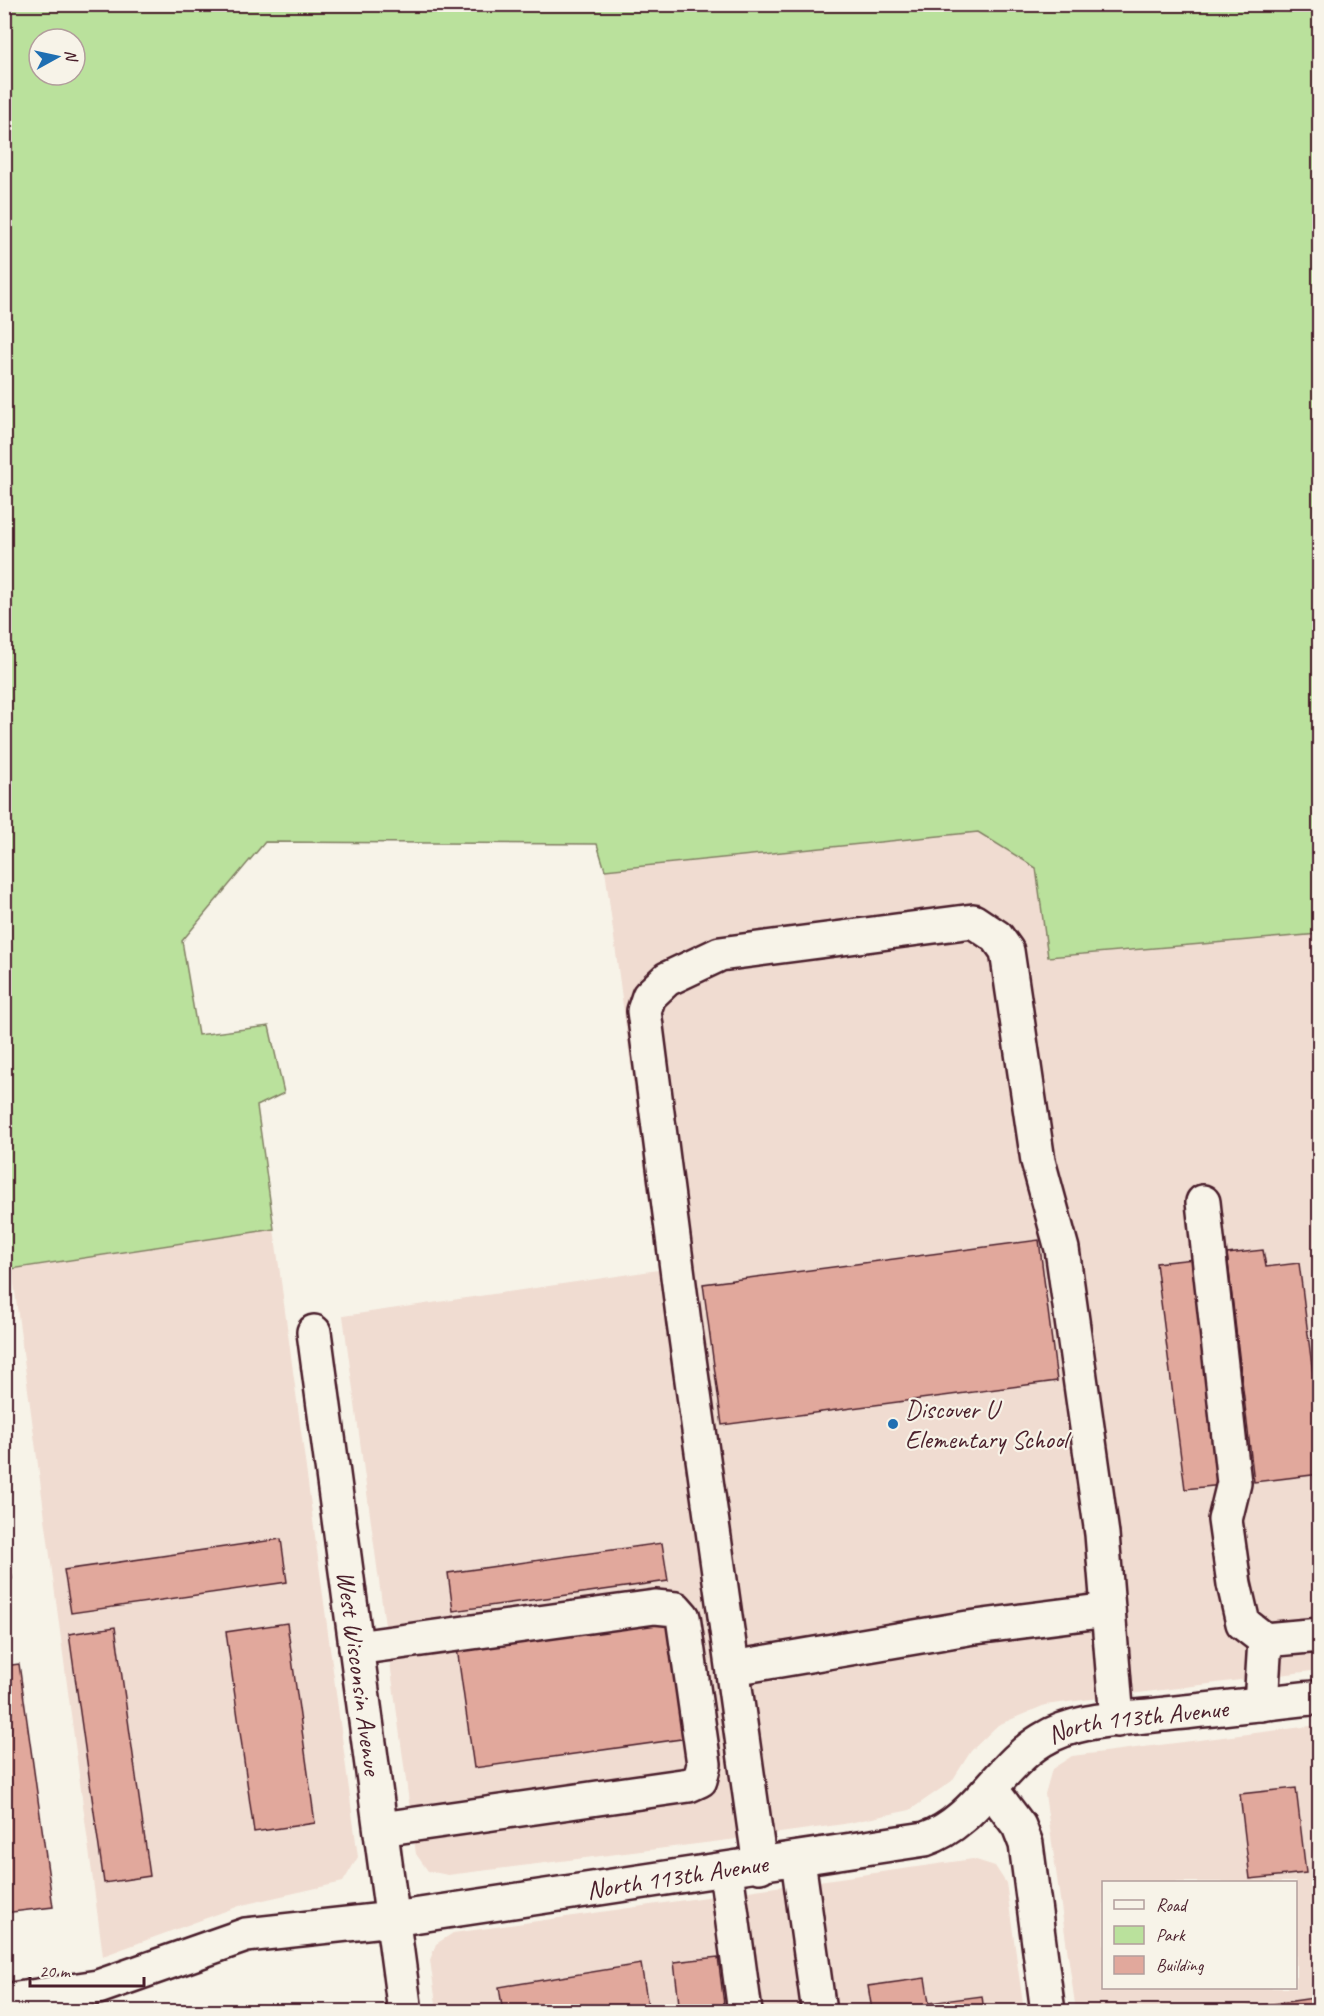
<svg xmlns="http://www.w3.org/2000/svg" width="1324" height="2016" font-family="Caveat,sans-serif">
	<rect width="100%" height="100%" fill="#f7f3e8"/>
	<filter id="ink" filterUnits="userSpaceOnUse"><feTurbulence type="fractalNoise" baseFrequency=".0167" numOctaves="2"/><feDisplacementMap in="SourceGraphic" scale="12" xChannelSelector="R" yChannelSelector="G"/><feConvolveMatrix kernelMatrix="1 2 1 2 8 2 1 2 1" color-interpolation-filters="sRGB"/></filter>
	<g filter="url(#ink)">
		<!-- built -->
		<path fill="#f0dcd1" fill-rule="evenodd" d="M978,832L1036,868L1048,957L1319,934V1670L1045,1705L998,1725L971,1751L952,1781L910,1810L844,1824L737,1839L448,1875L428,1871L416,1854L343,1316L658,1270L605,870Z
			M274,1229L358,1857L343,1882L242,1905L103,1956L12,1269Z
			M1319,1725V2011H1076L1045,1794L1052,1769L1072,1756ZM1104,1882H1296V1988H1104Z
			M973,1859L995,1866L1006,1883L1024,2011H437L430,1960L436,1944L453,1933Z"/>
		<!-- green -->
		<path fill="#bae19c" stroke="#828064" stroke-width="1.5" fill-rule="evenodd" d="M4,5H1319V934L1048,957L1036,868L978,832L605,870L597,844L265,842L182,941L198,1035L269,1026L284,1093L257,1106L274,1229L5,1270ZM39,39H75V75H39Z"/>
		<!-- building -->
		<path fill="#e1a89c" stroke="#4a1f2b" stroke-width="1.5" d="M1039,1240L1057,1381L722,1425L703,1284Z
			M1263,1250L1266,1267L1299,1263L1320,1430V1474L1254,1482L1227,1254Z
			M1194,1259L1222,1485L1185,1489L1156,1263Z
			M281,1539L287,1582L71,1613L64,1570Z
			M662,1543L668,1581L453,1611L448,1573Z
			M8,1548L12,1579L4,1581V1549Z
			M671,1618L688,1738L474,1768L457,1648Z
			M287,1623L315,1823L254,1832L226,1632Z
			M115,1627L150,1876L104,1883L69,1634Z
			M19,1664L53,1907L4,1913V1666Z
			M1296,1788L1306,1873L1250,1879L1240,1794Z
			M718,1957L725,2012H680L674,1962Z
			M641,1964L649,2012H503L499,1987Z
			M925,1978L929,2003L982,1996L984,2012H864L872,2010L868,1986Z
			M1320,1997V2012H1218Z"/>
		<g fill="none" stroke-linecap="round" stroke-linejoin="round">
			<defs>
				<g id="minor">
					<path d="M1203,1202L1234,1483L1225,1520L1234,1584L1243,1623L1265,1640"/>
					<path id="s1" d="M314,1332L405,2012"/>
					<path d="M356,1648L655,1607L676,1609L683,1617L704,1764L700,1780L689,1785L381,1829"/>
					<path d="M733,1668L968,1628L1108,1610"/>
					<path d="M1261,1704L1265,1640L1320,1635"/>
					<path d="M991,1789L1019,1826L1026,1844L1048,2012"/>
					<path d="M798,1860L819,2012"/>
					<path d="M760,1866L684,1323L644,1011L649,996L667,979L720,954L973,921L997,937L1007,951L1038,1161L1062,1249L1102,1534L1117,1720"/>
					<path d="M726,1871L745,2012"/>
					<path id="s2" d="M4,2001L98,1987L246,1935L393,1919L925,1839C974,1823 999,1766 1042,1740C1077,1718 1125,1719 1165,1714C1217,1709 1268,1703 1320,1697"/>
				</g>
			</defs>
			<!-- minor casing -->
			<use href="#minor" stroke="#4a1f2b" stroke-width="38"/>
			<!-- minor -->
			<use href="#minor" stroke="#f7f3e8" stroke-width="33"/>
		</g>
	</g>
	<!-- markers -->
	<circle fill="#1f6fb2" stroke="#f7f3e8" stroke-width="2" cx="893" cy="1424" r="6"/>
	<g text-anchor="middle" dominant-baseline="central" stroke-width="4.5" stroke-linejoin="round" paint-order="stroke">
		<!-- poi labels -->
		<g font-size="26" fill="#4a1f2b" stroke="#f7f3e8" text-anchor="start">
			<text x="905" y="1409">Discover U<tspan x="905" dy="30">Elementary School</tspan></text>
		</g>
		<!-- street labels -->
		<g font-size="26" fill="#4a1f2b" stroke="#f7f3e8">
			<text stroke="none"><textPath href="#s1" startOffset="344">West Wisconsin Avenue</textPath></text>
			<text stroke="none"><textPath href="#s2" startOffset="1191">North 113th Avenue</textPath></text>
			<text stroke="none"><textPath href="#s2" startOffset="687">North 113th Avenue</textPath></text>
		</g>
	</g>
	<!-- margin -->
	<rect width="1324" height="2016" fill="none" stroke="#f7f3e8" stroke-width="24"/>
	<rect x="12" y="12" width="1300" height="1992" fill="none" stroke="#4a1f2b" stroke-width="2" filter="url(#ink)"/>
	<!-- legend -->
	<rect x="1102" y="1881" width="195" height="108" fill="#f7f3e8" stroke="#b29e9c" stroke-width="1.5"/>
	<rect x="1114" y="1900" width="30" height="9" fill="#f7f3e8" stroke="#b29e9c" stroke-width="1.5"/>
	<text x="1156" y="1911" font-size="18" fill="#4a1f2b">Road</text>
	<rect x="1114" y="1926" width="30" height="18" fill="#bae19c" stroke="#b29e9c" stroke-width="1.5"/>
	<text x="1156" y="1941" font-size="18" fill="#4a1f2b">Park</text>
	<rect x="1114" y="1956" width="30" height="18" fill="#e1a89c" stroke="#b29e9c" stroke-width="1.5"/>
	<text x="1156" y="1971" font-size="18" fill="#4a1f2b">Building</text>
	<!-- north arrow -->
	<g transform="translate(57 57) rotate(82)"><circle r="28" fill="#f7f3e8" stroke="#b29e9c" stroke-width="1.5"/>
	<path d="M0-4.5L10 22L0 15L-10 22Z" fill="#1f6fb2"/>
	<text y="-9" font-size="16" font-weight="bold" text-anchor="middle" fill="#4a1f2b">N</text>
	</g>
	<!-- scale -->
	<path d="M30 1977v9h114v-9" fill="none" stroke="#4a1f2b" stroke-width="3"/>
	<text x="39" y="1977" font-size="18" fill="#4a1f2b" stroke="#f7f3e8" stroke-width="4.5" paint-order="stroke">20 m</text>
</svg>
